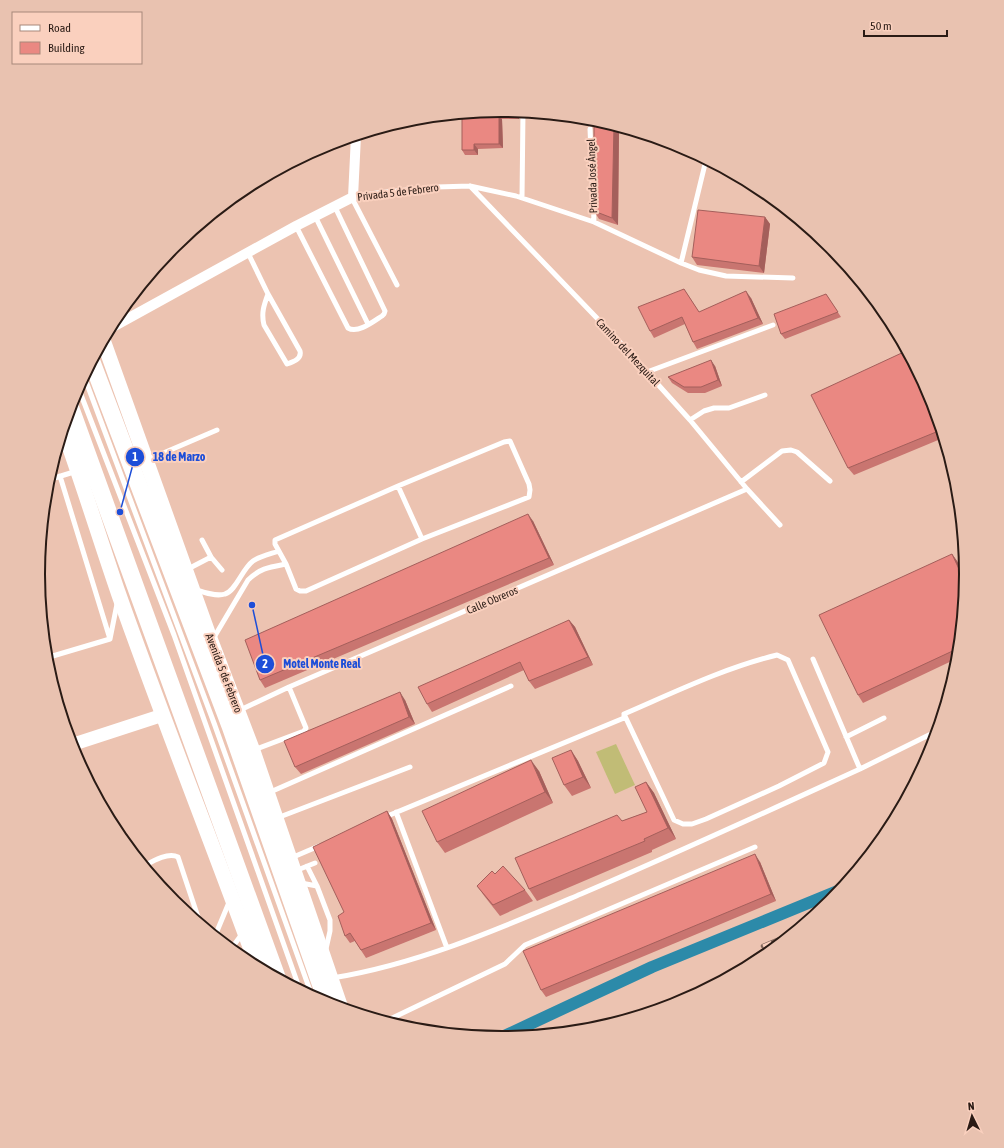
<svg xmlns="http://www.w3.org/2000/svg" width="1004" height="1148" font-family="'Asap Condensed',sans-serif">
	<rect width="100%" height="100%" fill="#ecc3b1"/>
	<!-- green -->
	<path fill="#c1bc76" d="M616,744L635,785L615,794L596,752Z"/>
	<g fill="none" stroke-linecap="round" stroke-linejoin="round">
		<!-- canal -->
		<path stroke="#2c8aa9" stroke-width="12" d="M500,1038L652,967L840,890"/>
		<!-- service -->
		<path stroke="#fff" stroke-width="5" d="M590,129L594,222
			M470,186L617,339L690,420L747,489L780,525
			M353,197L377,193L437,187L470,186L516,196L594,222L681,263L699,270L726,276L793,278
			M352,198L397,285
			M522,198L523,112
			M315,216L368,324
			M296,226L348,328C358,334 374,321 382,316L384,314L385,311L335,207
			M248,253L268,294L300,351C302,359 293,362 287,364L264,325C261,313 264,305 268,294
			M681,263L706,160
			M647,372L773,325
			M84,376L214,723L312,996
			M78,387L174,635L300,990
			M690,420L704,411L714,408H729L765,395
			M510,441L529,484L530,490L529,497L422,539L306,591H300L296,589L286,564L275,544V540L398,486L504,442Z
			M147,460L217,430
			M60,476L110,639
			M48,480L77,471
			M741,482L782,451L791,450L797,452L830,481
			M398,486L422,539
			M202,540L211,557L222,570
			M186,570L211,557
			M194,589C203,592 216,597 225,594C236,591 242,569 253,561C260,556 270,554 279,551
			M213,639L248,580C260,568 270,567 286,564
			M777,655L788,660L828,752L824,763L779,786L706,819L692,824H683L674,820L624,714C675,692 724,668 777,655Z
			M46,658L110,639L117,604
			M238,711L289,687L747,489
			M846,737L884,718
			M254,750L304,731L306,728L289,687
			M860,769L937,731
			M268,793L511,686
			M396,812L447,948
			M385,817L624,718V714
			M277,818L410,767
			M291,858L319,846
			M144,866C153,861 168,852 178,857L200,923
			M307,866L317,886
			M295,871L315,863
			M301,883L317,886L330,920V931L326,949
			M215,936L230,900
			M231,949L242,934
			M332,978C419,964 501,928 581,894C675,854 768,811 860,769L813,659
			M386,1021L505,964L525,945L755,847"/>
		<!-- minor -->
		<path stroke="#fff" stroke-width="10" d="M109,329L296,226L353,197L356,136"/>
		<!-- tertiary -->
		<path stroke="#fff" stroke-width="13" d="M71,745L163,715"/>
		<!-- secondary -->
		<path stroke="#fff" stroke-width="15" d="M103,340L211,641L253,751L341,1008
			M63,429C83,484 100,540 119,595C163,720 212,842 257,966"/>
		<!-- trunk -->
		<path stroke="#fff" stroke-width="17" d="M92,362L230,726L327,1003
			M70,406L277,977"/>
		<defs>
			<path id="rail" d="M763,946L791,934
				M766,954L767,953"/>
		</defs>
		<!-- rail casing -->
		<use href="#rail" stroke="#82675c" stroke-width="4.5"/>
		<!-- rail -->
		<use href="#rail" stroke="#fad0be" stroke-width="3" stroke-dasharray="9" stroke-linecap="butt"/>
	</g>
	<!-- wall -->
	<path fill="#c97570" d="M502,110L519,112V119H502L503,148L478,149V155H465L462,150Z
		M410,119L411,124L391,125Z
		M594,119L619,127L618,225L599,219L594,211Z
		M765,217L770,224L764,273L697,265L692,257Z
		M684,289L699,312L751,298L763,324L697,349L693,342L685,324L654,338L650,331Z
		M826,294L841,317L785,339L781,334Z
		M715,366L722,386L705,393H688L672,383L668,377Z
		M931,397L943,438L854,475L848,468Z
		M533,521L554,565L265,688L260,680Z
		M952,554L957,561L966,579L958,658L863,703L858,695Z
		M569,620L575,627L593,665L535,689L529,681L524,670L432,712L427,704Z
		M405,700L415,724L301,774L295,767Z
		M571,750L578,761L591,788L572,796L564,785Z
		M539,771L553,803L445,853L437,842Z
		M646,782L654,793L676,839L652,850V852L537,901L529,889L622,821L647,812Z
		M387,811L392,819L436,930L366,958L355,941L350,943L345,936L344,912Z
		M760,862L776,901L546,997L541,990Z
		M495,874L525,890L533,901L500,916L485,897L477,886Z"/>
	<!-- shaded-wall -->
	<path fill="#a45f5b" d="M515,111L519,112V119L515,114Z
		M499,115L502,119L503,148L499,144Z
		M410,119L411,124L408,120Z
		M614,125L619,127L618,225L612,218Z
		M474,144L478,149V155L474,150Z
		M765,217L770,224L764,273L759,266Z
		M746,291L751,298L763,324L758,318Z
		M711,360L715,366L722,386L718,380Z
		M528,514L533,521L554,565L549,558Z
		M952,554L957,561L966,579L965,582Z
		M569,620L575,627L593,665L588,657Z
		M400,692L405,700L415,724L409,717Z
		M571,750L578,761L591,788L583,777Z
		M531,760L539,771L553,803L545,792Z
		M646,782L654,793L676,839L668,828Z
		M387,811L392,819L436,930L431,923Z
		M755,854L760,862L776,901L771,894Z"/>
	<!-- building -->
	<path fill="#ea8882" stroke="#a45f5b" d="M502,110L515,111V114L499,115V144H474V150H462V114Z
		M594,119L614,125L612,218L594,211Z
		M698,210L765,217L759,266L692,257Z
		M684,289L699,312L746,291L758,318L693,342L682,317L650,331L638,307Z
		M826,294L838,312L781,334L774,314Z
		M906,351L931,397L941,430L848,468L811,395Z
		M711,360L718,380L701,387H684L668,377Z
		M528,514L549,558L260,680L245,640Z
		M952,554L965,582L959,648L858,695L819,615Z
		M569,620L588,657L529,681L520,662L427,704L418,687Z
		M400,692L409,717L295,767L284,741Z
		M571,750L583,777L564,785L552,758Z
		M531,760L545,792L437,842L422,811Z
		M646,782L668,828L644,839L645,841L529,889L515,858L617,815L622,821L647,812L635,787Z
		M387,811L431,923L361,950L350,933L345,936L338,916L344,912L313,847Z
		M755,854L771,894L541,990L523,951Z
		M503,866L525,890L493,905L477,886L492,871L495,874Z"/>
	<g text-anchor="middle" dominant-baseline="central" stroke-width="4" stroke-linejoin="round" paint-order="stroke">
		<!-- street labels -->
		<g font-size="11" fill="#2a1b15" stroke="#fad0be">
			<text transform="translate(592 176) rotate(-92)">Privada José Ángel</text>
			<text transform="translate(398 192) rotate(-7)">Privada 5 de Febrero</text>
			<text transform="translate(628 352) rotate(47)">Camino del Mezquital</text>
			<text transform="translate(492 600) rotate(-23)">Calle Obreros</text>
			<text transform="translate(224 673) rotate(69)">Avenida 5 de Febrero</text>
		</g>
	</g>
	<!-- crop -->
	<path d="M0 0H1004V1148H0ZM45 574a457 457 0 1 1 914 0a457 457 0 1 1-914 0Z" fill="#e9c2b0" fill-rule="evenodd"/>
	<path fill="none" stroke="#2a1b15" stroke-width="2" d="M45 574a457 457 0 1 1 914 0a457 457 0 1 1-914 0Z"/>
	<!-- callouts -->
	<path fill="none" stroke="#1d4ed8" stroke-width="1.5" d="M120 512L135 457M252 605L265 664"/>
	<g fill="#1d4ed8" stroke="#fad0be" stroke-width="1.5">
		<circle cx="120" cy="512" r="4"/>
		<circle cx="252" cy="605" r="4"/>
		<circle cx="135" cy="457" r="10"/>
		<circle cx="265" cy="664" r="10"/>
	</g>
	<g font-size="12" text-anchor="middle" font-weight="bold" fill="#fff">
		<text x="135" y="461">1</text>
		<text x="265" y="668">2</text>
	</g>
	<g font-size="12" text-anchor="middle" font-weight="bold" fill="#1d4ed8" stroke="#fad0be" stroke-width="4" stroke-linejoin="round" paint-order="stroke">
		<text x="179" y="461">18 de Marzo</text>
		<text x="322" y="668">Motel Monte Real</text>
	</g>
	<!-- legend -->
	<rect x="12" y="12" width="130" height="52" fill="#fad0be" stroke="#a7887a"/>
	<rect x="20" y="25" width="20" height="6" fill="#ffffff" stroke="#a7887a"/>
	<text x="48" y="32" font-size="12" fill="#2a1b15">Road</text>
	<rect x="20" y="42" width="20" height="12" fill="#ea8882" stroke="#a7887a"/>
	<text x="48" y="52" font-size="12" fill="#2a1b15">Building</text>
	<!-- north arrow -->
	<g transform="translate(972 1116) rotate(355)" stroke="#fad0be" stroke-width="3" paint-order="stroke">
	<path d="M0-3L7 15L0 10L-7 15Z" fill="#2a1b15"/>
	<text y="-6" font-size="11" font-weight="bold" text-anchor="middle" fill="#2a1b15">N</text>
	</g>
	<!-- scale -->
	<path d="M864 30v6h83v-6" fill="none" stroke="#2a1b15" stroke-width="2"/>
	<text x="870" y="30" font-size="12" fill="#2a1b15" stroke="#fad0be" stroke-width="3" paint-order="stroke">50 m</text>
</svg>
